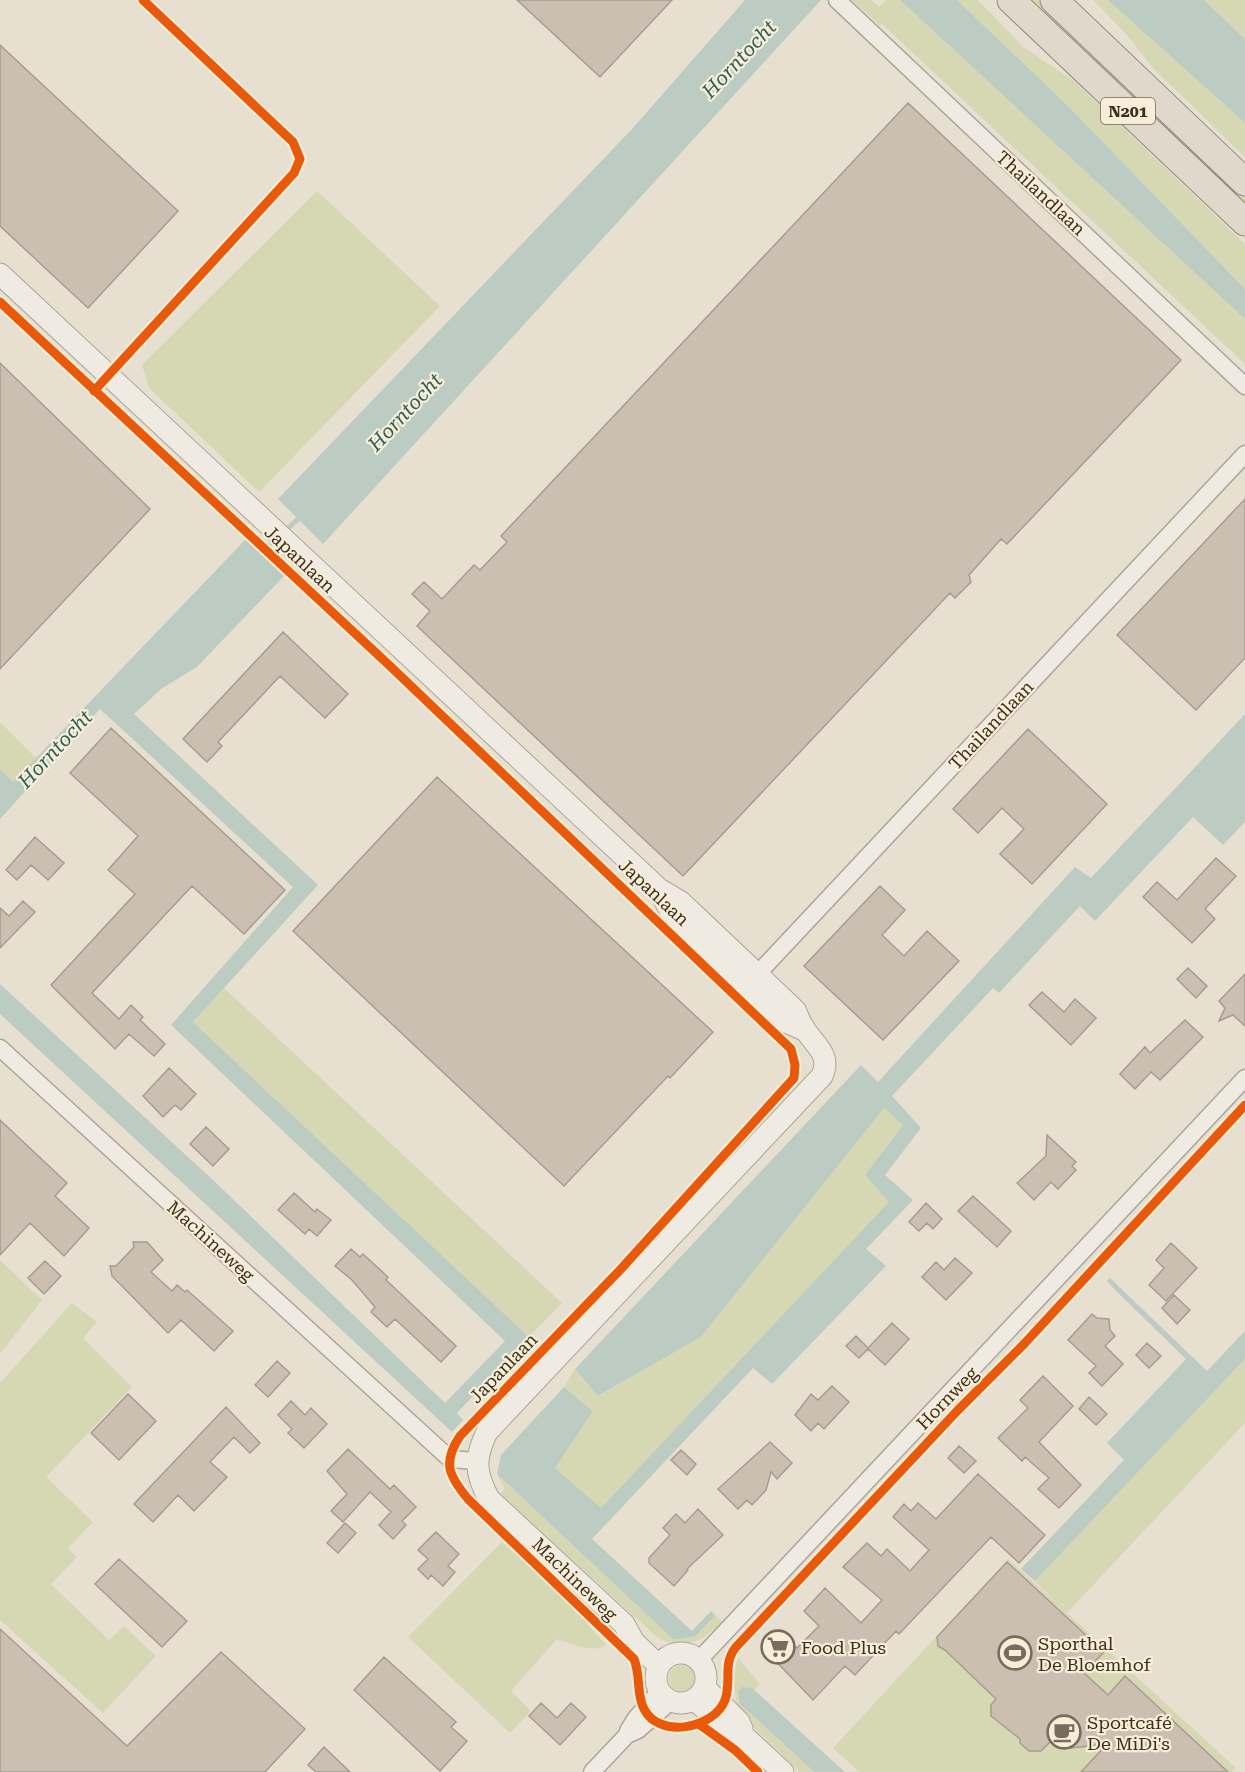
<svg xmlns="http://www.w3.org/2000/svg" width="1245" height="1772" font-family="'Roboto Serif',serif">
	<rect width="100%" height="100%" fill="#e7e0d1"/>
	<!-- green -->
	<path fill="#d6d7b3" d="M852,0H871L879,7L886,0H900L1245,319V364L882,24L879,25Z
		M957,0H978L1023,47L1074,81L1245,244V289L1069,107Z
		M1029,0H1040L1245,195V205Z
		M1093,0H1108L1245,123V157L1154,69L1126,34Z
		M1204,0H1245V39Z
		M317,191L440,306L259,492L149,388L142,365Z
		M0,722L36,758L13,782L0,769Z
		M224,988L562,1303L529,1337L193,1022Z
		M884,1108L903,1125L865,1175L890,1202L601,1508L555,1468L593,1411L564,1387L575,1369L599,1396L701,1337Z
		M0,1260L42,1300L0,1354Z
		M72,1303L97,1322L83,1338L132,1387L46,1477L93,1522L68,1548L77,1557L51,1584L109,1640L124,1626L156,1656L103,1713L0,1620V1383Z
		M1245,1359V1423L1067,1613L1236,1768L1232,1772H859L833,1748L1008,1559L1053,1600L1035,1581Z
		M497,1474L674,1640L696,1636L715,1615L722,1622C704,1641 682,1652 657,1637L504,1498L501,1493L505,1490Z
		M502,1542L562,1595L606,1645C590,1654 574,1644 557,1639L511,1691L531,1711L510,1733L408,1637Z
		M738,1658L760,1684L754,1690L743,1688L747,1711L814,1772H800L741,1715C734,1703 732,1672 738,1658Z
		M669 1678a13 13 0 1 1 26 0a13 13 0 1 1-26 0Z"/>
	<!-- water -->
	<path fill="#bcccc2" d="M745,0H821L323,544L278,499L633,128Z
		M900,0H957L1069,107L1245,289V319Z
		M1108,0H1204L1245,39V123Z
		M246,539L284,576L197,667L161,689L134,714L318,885L193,1022L529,1337L457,1413L463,1420L452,1432L0,1014V984L213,1180L445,1403L505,1341L171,1025L293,887L100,709L0,819V769L13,782Z
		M1245,714V822L1223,845L1193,817L1095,921L1080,906L999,993L993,988L892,1096L921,1128L885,1175L913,1200L866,1249L886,1266L772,1384L753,1368L592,1539L692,1631L711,1611L715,1615L696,1636L674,1640L497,1474L501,1455L564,1387L593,1411L555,1468L601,1508L889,1202L865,1175L903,1125L884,1108L701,1337L598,1396L575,1369L861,1065L878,1082L1075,867L1091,878Z
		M1110,1278L1207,1371L1245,1331V1359L1035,1581L1021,1569L1124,1460L1107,1443L1186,1359L1116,1291L1107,1281Z
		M742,1687L752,1688L845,1772H814L740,1704L738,1691Z"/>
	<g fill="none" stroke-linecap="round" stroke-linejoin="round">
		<!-- stream -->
		<path stroke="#bcccc2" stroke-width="5" d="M283,533L302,515
			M256,557L276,539"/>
	</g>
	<!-- building -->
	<path fill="#cbbfb2" stroke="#a89c90" stroke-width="1.5" d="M517,0H672L600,77Z
		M0,45L178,211L88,308L0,226Z
		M908,103L1181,360L1007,544L1001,539L969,575L971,582L955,598L950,593L683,876L417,626L430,611L412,594L424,582L442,599L474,565L480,570L507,542L501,536Z
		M0,363L150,509L0,669Z
		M1245,499V658L1196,710L1117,635Z
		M283,632L348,694L325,718L280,676L218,742L222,746L207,762L183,739Z
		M111,728L285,890L244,934L192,886L92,993L119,1019L131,1005L143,1017L140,1020L165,1044L154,1056L129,1034L115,1049L51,985L135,894L108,870L138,836L70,773Z
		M1028,729L1107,804L1032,884L1000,854L1024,829L1002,808L978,833L953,809Z
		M437,777L713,1032L670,1078L668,1076L564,1186L293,931Z
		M35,837L64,863L48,880L31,865L17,880L6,870Z
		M1216,858L1236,876L1205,909L1215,919L1192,943L1143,897L1157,882L1177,900Z
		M880,886L905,910L882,935L904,956L927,931L959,961L883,1040L804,966Z
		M23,901L35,912L0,948V908L9,916Z
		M1188,968L1207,986L1196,998L1177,979Z
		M1245,974V1026L1233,1015L1219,1021L1225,1008L1219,1001Z
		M1042,992L1064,1012L1075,999L1096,1018L1071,1045L1029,1005Z
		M1185,1020L1203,1037L1160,1080L1151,1072L1135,1089L1120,1074L1145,1047L1150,1053Z
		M169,1068L196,1094L181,1110L175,1105L163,1117L143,1096Z
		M0,1120L67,1183L55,1196L89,1228L64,1256L30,1223L0,1255Z
		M206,1127L229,1149L213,1166L190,1144Z
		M1047,1135L1076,1162L1072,1166L1076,1170L1058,1189L1051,1182L1034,1200L1017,1183L1046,1156Z
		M294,1193L315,1212L317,1209L331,1220L317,1236L309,1229L305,1234L278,1210Z
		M973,1196L1011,1231L997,1247L958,1211Z
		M926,1203L942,1219L933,1229L927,1223L919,1231L909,1222Z
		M133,1242H147L163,1260L151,1272L172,1291L177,1285L185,1292L187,1290L233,1331L214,1351L181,1320L168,1333L112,1276L110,1266H116L134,1247Z
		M1171,1243L1197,1268L1166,1301L1149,1285L1164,1268L1156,1260Z
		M351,1249L360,1257L363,1254L388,1277L386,1280L456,1346L441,1362L395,1319L387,1327L371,1312L375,1307L352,1280L335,1266Z
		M955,1258L972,1273L946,1300L922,1277L936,1262L944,1270Z
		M45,1261L61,1276L44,1294L28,1278Z
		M1174,1295L1190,1310L1177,1324L1162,1308Z
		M1092,1314L1097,1318L1109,1319L1110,1330L1115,1336L1105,1346L1123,1364L1102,1386L1089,1373L1096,1366L1068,1340Z
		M892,1323L909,1339L885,1365L868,1349L859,1358L846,1346L856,1336L868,1348Z
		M1147,1343L1161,1356L1149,1368L1136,1355Z
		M277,1361L290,1373L268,1397L255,1385Z
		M1043,1376L1073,1406L1039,1442L1081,1485L1059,1508L1038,1489L1049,1478L1025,1457L1022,1461L998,1438L1028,1408L1020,1400Z
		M832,1386L849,1402L824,1429L818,1423L811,1431L795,1415L811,1394L818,1400Z
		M128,1394L156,1421L119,1460L91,1433Z
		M1089,1397L1107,1414L1096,1425L1079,1409Z
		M291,1401L305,1415L311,1408L327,1424L304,1448L288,1433L292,1429L278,1415Z
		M226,1407L260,1443L250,1453L234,1437L210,1462L227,1477L194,1511L178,1495L153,1522L134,1504Z
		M770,1442L792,1463L777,1479L771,1472L766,1490L752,1505L747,1500L738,1509L718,1489Z
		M959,1446L976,1461L964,1473L948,1458Z
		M348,1449L390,1489L394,1485L416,1507L402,1521L406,1525L393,1539L379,1525L391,1512L370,1492L343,1522L331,1511L347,1494L327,1471Z
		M681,1450L696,1464L687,1475L671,1460Z
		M978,1474L1045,1535L1019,1563L991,1537L899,1634L896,1631L855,1675L845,1666L813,1700L765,1650L781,1633L797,1648L819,1626L804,1611L825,1588L861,1623L882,1600L843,1567L867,1543L881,1556L887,1549L910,1571L929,1550L893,1517L904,1504L911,1511L918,1503L936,1519Z
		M698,1509L723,1535L687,1569L688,1570L674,1586L649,1563V1558L670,1535L663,1528L676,1514L685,1523Z
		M345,1523L356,1533L338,1553L327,1543Z
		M436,1532L459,1554L448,1566L455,1572L443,1586L431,1575L428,1579L418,1569L428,1559L418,1550Z
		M119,1559L187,1621L162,1647L95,1584Z
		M1007,1562L1104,1652L1084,1673L1108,1695L1125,1676L1228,1772H1081L1107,1744L1071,1748L1064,1741L1050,1742L1041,1751H1029L1020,1743V1739L991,1716V1705L996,1699L945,1650L938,1646L937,1637Z
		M0,1629L127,1746L221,1652L305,1729L265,1772H0Z
		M384,1657L456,1722L451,1727L467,1741L440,1771L354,1690Z
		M541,1703L557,1718L571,1703L586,1717L560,1745L529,1716Z
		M324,1747L350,1772H316L308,1765Z"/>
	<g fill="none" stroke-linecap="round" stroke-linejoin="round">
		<defs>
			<path id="minor" d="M837,0L1245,386
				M749,983L1245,454
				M0,1048L450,1459L476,1461
				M699,1660L1245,1078
				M628,1731L636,1718L659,1692
				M592,1772L627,1735L638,1730L671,1701"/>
			<path id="tertiary" d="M0,274L659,889L681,902L795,1010C798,1016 800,1023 804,1028C814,1045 832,1054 822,1076L487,1432C474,1458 475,1473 489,1499L624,1624L634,1642L659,1666
				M659,889L671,913L784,1021L804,1030
				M656 1678a25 25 0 1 1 50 0a25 25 0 1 1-50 0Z
				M705,1688L739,1722L742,1729
				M695,1700L729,1731L745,1737L783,1772"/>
			<path id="trunk" d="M1011,0L1245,222
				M1054,0L1245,182"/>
		</defs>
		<!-- minor casing -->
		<use href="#minor" stroke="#ada599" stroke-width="19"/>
		<!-- tertiary casing -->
		<use href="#tertiary" stroke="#ada599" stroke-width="23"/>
		<!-- trunk casing -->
		<use href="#trunk" stroke="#928b80" stroke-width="29"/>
		<!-- minor -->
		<use href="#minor" stroke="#efebe3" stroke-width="16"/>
		<!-- tertiary -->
		<use href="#tertiary" stroke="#efebe3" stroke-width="21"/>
		<!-- trunk -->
		<use href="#trunk" stroke="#e0d9cb" stroke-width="27"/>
		<defs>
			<path id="cycleway" d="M0,302L390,666L791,1049L795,1065L794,1078L620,1270L460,1436C442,1463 449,1476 468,1499L634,1659C641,1676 636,1694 644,1709C659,1739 714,1729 725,1700C732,1681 722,1664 736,1647L958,1410L1024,1344L1245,1105
				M94,391L294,173L300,159L293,142L143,0
				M699,1724L735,1750L758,1772"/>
		</defs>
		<!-- cycleway casing -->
		<use href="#cycleway" stroke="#f7eed8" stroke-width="13"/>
		<!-- cycleway -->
		<use href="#cycleway" stroke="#e8590c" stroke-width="9"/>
	</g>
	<!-- icons -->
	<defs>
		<symbol id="supermarket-ring" viewBox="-11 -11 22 22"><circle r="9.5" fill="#f7eed8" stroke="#786c5e" stroke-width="1.5"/><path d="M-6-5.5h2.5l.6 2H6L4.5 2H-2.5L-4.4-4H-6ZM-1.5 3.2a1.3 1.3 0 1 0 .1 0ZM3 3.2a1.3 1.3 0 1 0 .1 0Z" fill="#786c5e"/></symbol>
		<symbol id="stadium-ring" viewBox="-11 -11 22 22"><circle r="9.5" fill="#f7eed8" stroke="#786c5e" stroke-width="1.5"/><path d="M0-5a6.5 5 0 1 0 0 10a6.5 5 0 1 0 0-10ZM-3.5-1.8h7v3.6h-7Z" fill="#786c5e"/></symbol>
		<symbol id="cafe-ring" viewBox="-11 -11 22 22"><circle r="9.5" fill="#f7eed8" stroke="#786c5e" stroke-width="1.5"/><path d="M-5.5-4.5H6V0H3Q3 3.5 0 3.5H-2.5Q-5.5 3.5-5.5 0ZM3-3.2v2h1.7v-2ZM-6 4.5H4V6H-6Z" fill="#786c5e"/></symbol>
	</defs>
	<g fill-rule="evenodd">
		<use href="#supermarket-ring" x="759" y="1628" width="38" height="38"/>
		<use href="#stadium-ring" x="996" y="1634" width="38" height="38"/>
		<use href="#cafe-ring" x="1045" y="1713" width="38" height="38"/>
	</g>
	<g text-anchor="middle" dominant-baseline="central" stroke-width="4.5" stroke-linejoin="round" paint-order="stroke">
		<!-- shield labels -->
		<rect fill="#f7eed8" stroke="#756857" stroke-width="1.5" x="1101" y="98" width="54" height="26" rx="4.5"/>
		<g font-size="16" font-weight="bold" fill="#3d2e20">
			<text x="1128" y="111">N201</text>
		</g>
		<!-- street labels -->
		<g font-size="18" fill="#3d2e20" stroke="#f7eed8">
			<text transform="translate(1041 193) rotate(43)">Thailandlaan</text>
			<text transform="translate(300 559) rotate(43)">Japanlaan</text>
			<text transform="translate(991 725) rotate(-47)">Thailandlaan</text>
			<text transform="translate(654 892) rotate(43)">Japanlaan</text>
			<text transform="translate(211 1241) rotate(42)">Machineweg</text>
			<text transform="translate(503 1368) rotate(-46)">Japanlaan</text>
			<text transform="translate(947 1398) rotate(-46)">Hornweg</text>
			<text transform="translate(575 1579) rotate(44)">Machineweg</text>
		</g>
		<!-- poi labels -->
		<g font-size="18" fill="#3d2e20" stroke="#f7eed8" text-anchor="start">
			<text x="1038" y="1643">Sporthal<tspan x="1038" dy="21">De Bloemhof</tspan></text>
			<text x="801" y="1647">Food Plus</text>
			<text x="1087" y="1722">Sportcafé<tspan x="1087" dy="21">De MiDi's</tspan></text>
		</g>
		<!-- water labels -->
		<g font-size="20" font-style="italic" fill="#2f5d5a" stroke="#f7eed8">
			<text transform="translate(739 59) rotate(-47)">Horntocht</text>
			<text transform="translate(405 412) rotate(-47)">Horntocht</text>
			<text transform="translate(55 749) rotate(-47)">Horntocht</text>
		</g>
	</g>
</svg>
